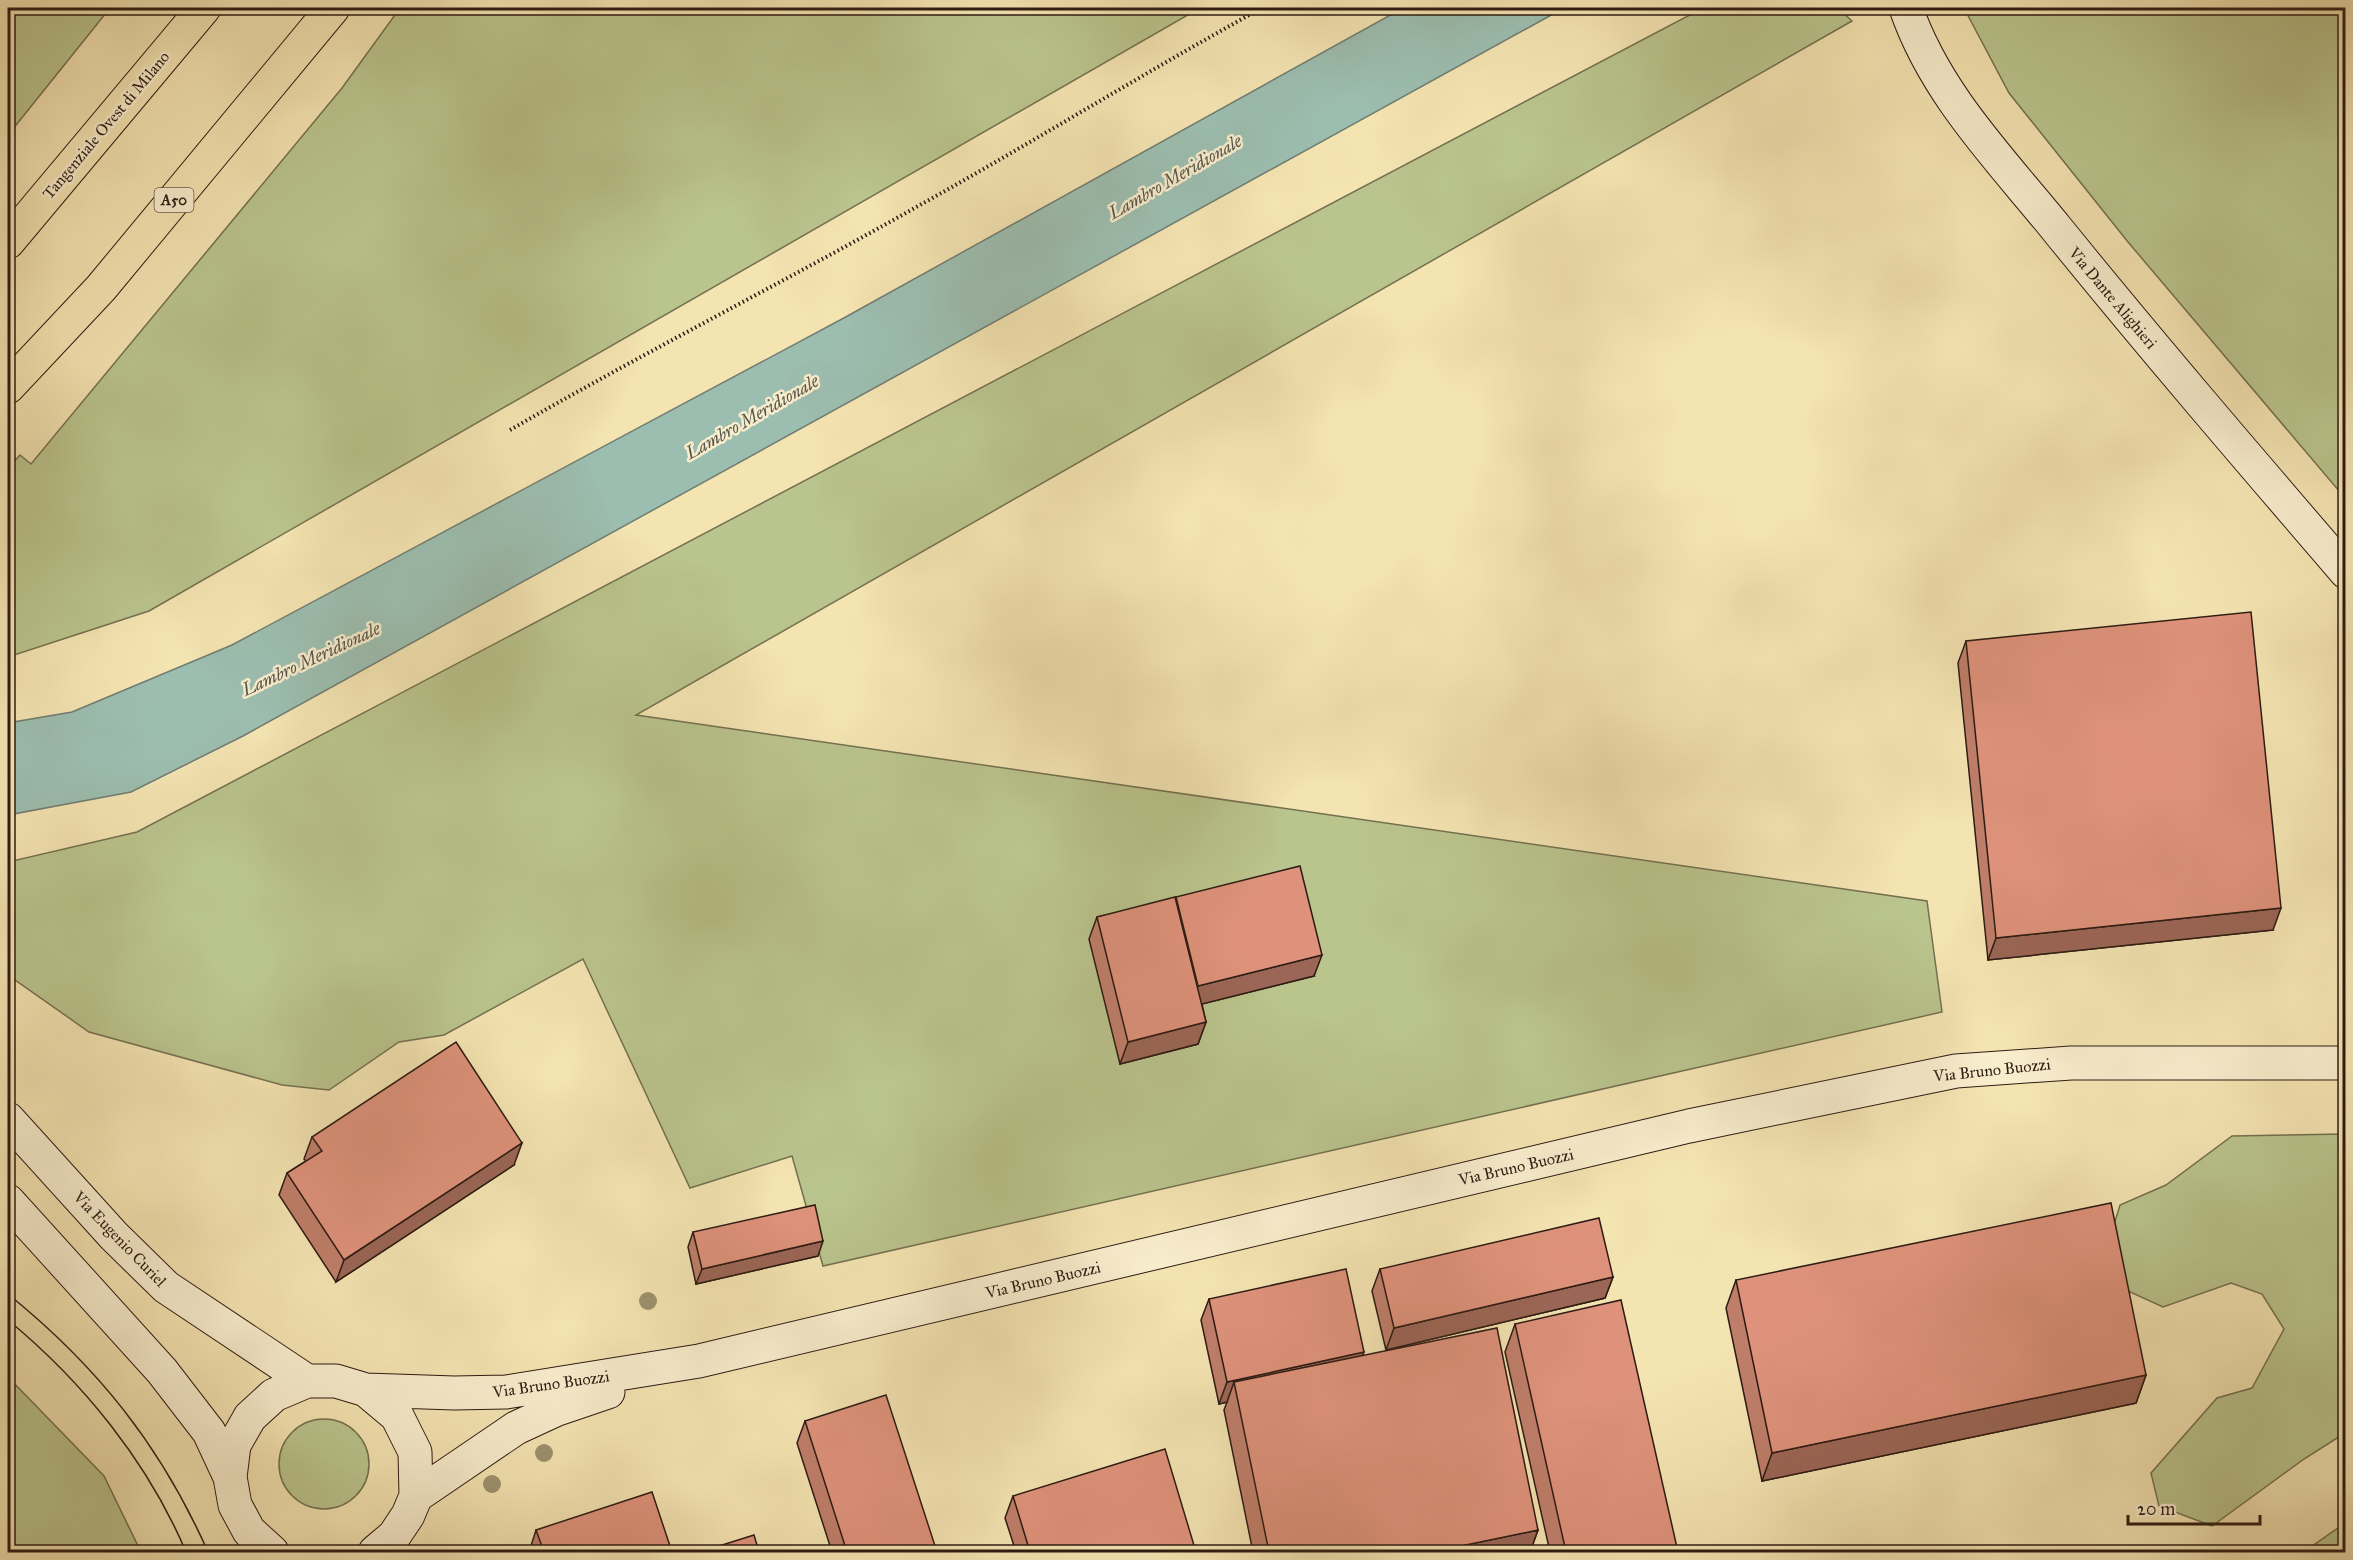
<svg xmlns="http://www.w3.org/2000/svg" width="2353" height="1560" font-family="'IM FELL Great Primer',serif">
	<rect width="100%" height="100%" fill="#f4e4b2"/>
	<filter id="stains"><feTurbulence type="fractalNoise" baseFrequency=".00333" numOctaves="4"/><feColorMatrix values="0 0 0 0 .2 0 0 0 0 .09 0 0 0 0 .02 0 0 0 .5 -.17"/></filter>
	<radialGradient id="worn" r=".72"><stop offset=".6" stop-color="#630" stop-opacity="0"/><stop offset="1" stop-color="#630" stop-opacity=".3"/></radialGradient>
	<!-- green -->
	<path fill="#bac48d" stroke="#747050" stroke-width="1.5" d="M8,8H110L8,135Z
		M400,8H1200L149,611L8,657V468L20,455L31,464L342,88Z
		M1703,8H1838L1852,21L636,715L1927,901L1942,1012L823,1266L792,1156L690,1188L583,959L444,1035L399,1042L329,1090L282,1085L89,1032L8,975V862L137,832Z
		M1964,8H2345V498L2128,242L2009,93Z
		M2345,1134V1433L2304,1459L2212,1526L2159,1506L2151,1473L2217,1398L2252,1388L2284,1329L2262,1294L2231,1283L2163,1307L2117,1286L2109,1241L2120,1205L2166,1185L2232,1136Z
		M8,1377L104,1476L141,1552H8Z
		M279 1464a45 45 0 1 1 90 0a45 45 0 1 1-90 0Z
		M2345,1523V1552H2303L2305,1551Z"/>
	<!-- water -->
	<path fill="#9cbeb0" stroke="#707d71" stroke-width="1.5" d="M1403,8H1564L243,736L131,792L8,815V723L72,712L232,645L842,319Z"/>
	<g fill="none" stroke-linecap="round" stroke-linejoin="round">
		<defs>
			<path id="secondary" d="M1906,8C1935,93 2000,159 2056,228C2150,344 2248,458 2346,572
				M8,1119L114,1236L166,1287L307,1381
				M8,1201L162,1371L209,1432L230,1477
				M366,1390L454,1393L506,1392L699,1361L1689,1126L1956,1071L2071,1063H2346
				M416,1496L516,1428L555,1410L608,1392
				M272,1552L249,1531L235,1505L230,1477L234,1445L250,1417L274,1395L307,1381H336L366,1390L397,1416L415,1452L416,1496L408,1515L394,1536L375,1552"/>
			<path id="highway" d="M8,242L204,8
				M8,387L101,288L333,8"/>
		</defs>
		<!-- secondary casing -->
		<use href="#secondary" stroke="#2e1b13" stroke-width="35"/>
		<!-- highway casing -->
		<use href="#highway" stroke="#2e1b13" stroke-width="35"/>
		<!-- path -->
		<path stroke="#2e1b13" stroke-width="4" stroke-dasharray="1.5 3" stroke-linecap="butt" d="M510,430C645,352 784,282 920,205C1035,141 1147,71 1262,8"/>
		<!-- secondary -->
		<use href="#secondary" stroke="#f8edcd" stroke-width="33"/>
		<!-- highway -->
		<use href="#highway" stroke="#f4e4b2" stroke-width="33"/>
		<!-- tram -->
		<path stroke="#2e1b13" stroke-width="1.5" d="M8,1294C98,1367 161,1446 208,1552
			M8,1320C83,1382 148,1462 186,1552"/>
	</g>
	<!-- trees -->
	<g fill="#9e926f">
		<circle cx="648" cy="1301" r="9"/>
		<circle cx="544" cy="1453" r="9"/>
		<circle cx="492" cy="1484" r="9"/>
	</g>
	<!-- wall -->
	<path fill="#bf7e6a" stroke="#2e1b13" stroke-width="1.5" d="M1966,641L2273,930L1988,960L1958,663Z
		M1176,897L1314,976L1202,1004L1206,1022L1198,1044L1120,1064L1089,939L1097,917L1175,900Z
		M312,1137L514,1165L336,1282L279,1195L287,1173L306,1161L304,1159Z
		M693,1232L818,1256L696,1284L688,1247Z
		M1380,1269L1613,1277L1605,1298L1386,1350L1372,1291Z
		M1736,1280L2146,1375L2136,1403L1762,1481L1726,1308Z
		M1209,1299L1363,1355L1538,1530L1530,1552H1253L1224,1410L1227,1402L1219,1404L1201,1320Z
		M1515,1324L1678,1552H1550L1505,1352Z
		M805,1421L937,1552H832L797,1443Z
		M1013,1496L1196,1552H1016L1005,1518Z
		M536,1530L672,1552H529Z"/>
	<!-- shaded-wall -->
	<path fill="#9b6656" stroke="#2e1b13" stroke-width="1.5" d="M2281,908L2273,930L1988,960L1996,938Z
		M1322,955L1314,976L1190,1007L1198,986Z
		M1206,1022L1198,1044L1120,1064L1128,1042Z
		M522,1143L514,1165L336,1282L344,1260Z
		M823,1241L818,1256L696,1284L702,1269Z
		M1613,1277L1605,1298L1386,1350L1394,1328Z
		M1364,1352L1356,1374L1234,1382L1227,1402L1219,1404L1227,1382Z
		M2146,1375L2136,1403L1762,1481L1772,1453Z
		M1538,1530L1530,1552H1432Z"/>
	<!-- building -->
	<path fill="#de927b" stroke="#2e1b13" stroke-width="1.5" d="M2251,612L2281,908L1996,938L1966,641Z
		M1300,866L1322,955L1198,986L1176,897Z
		M1175,897L1206,1022L1128,1042L1097,917Z
		M456,1042L522,1143L344,1260L287,1173L322,1151L312,1137Z
		M2111,1203L2146,1375L1772,1453L1736,1280Z
		M815,1205L823,1241L702,1269L693,1232Z
		M1599,1218L1613,1277L1394,1328L1380,1269Z
		M1346,1269L1364,1352L1227,1382L1209,1299Z
		M1621,1300L1678,1552H1566L1515,1324Z
		M1497,1328L1538,1530L1432,1552H1269L1234,1382Z
		M886,1395L937,1552H847L805,1421Z
		M1165,1449L1196,1552H1030L1013,1496Z
		M652,1492L672,1552H544L536,1530Z
		M754,1535L759,1552H700Z"/>
	<g text-anchor="middle" dominant-baseline="central" stroke-width="5" stroke-linejoin="round" paint-order="stroke">
		<!-- shield labels -->
		<rect fill="#f8edcd" stroke="#6b5a4b" stroke-width="1.5" x="154.5" y="188" width="39" height="24" rx="4.5"/>
		<g font-size="15" font-weight="bold" fill="#2e1b13">
			<text x="174" y="200">A50</text>
		</g>
		<!-- street labels -->
		<g font-size="16" fill="#2e1b13" stroke="#f8edcd">
			<text transform="translate(106 125) rotate(-50)">Tangenziale Ovest di Milano</text>
			<text transform="translate(2113 298) rotate(50)">Via Dante Alighieri</text>
			<text transform="translate(1992 1070) rotate(-6)">Via Bruno Buozzi</text>
			<text transform="translate(1516 1167) rotate(-13)">Via Bruno Buozzi</text>
			<text transform="translate(120 1239) rotate(46)">Via Eugenio Curiel</text>
			<text transform="translate(1043 1280) rotate(-13)">Via Bruno Buozzi</text>
			<text transform="translate(551 1384) rotate(-8)">Via Bruno Buozzi</text>
		</g>
		<!-- water labels -->
		<g font-size="18" font-style="italic" fill="#54544a" stroke="#f8edcd">
			<text transform="translate(1175 177) rotate(-30)">Lambro Meridionale</text>
			<text transform="translate(752 417) rotate(-30)">Lambro Meridionale</text>
			<text transform="translate(311 659) rotate(-25)">Lambro Meridionale</text>
		</g>
	</g>
	<!-- margin -->
	<rect width="2353" height="1560" fill="none" stroke="#f4e4b2" stroke-width="30"/>
	<rect x="9" y="9" width="2335" height="1542" fill="none" stroke="#2e1b13" stroke-width="3"/>
	<rect x="15" y="15" width="2323" height="1530" fill="none" stroke="#2e1b13" stroke-width="1.5"/>
	<!-- scale -->
	<path d="M2128 1515v9h132v-9" fill="none" stroke="#2e1b13" stroke-width="3"/>
	<text x="2137" y="1515" font-size="18" fill="#2e1b13" stroke="#f8edcd" stroke-width="4.5" paint-order="stroke">20 m</text>
	<rect width="100%" height="100%" filter="url(#stains)"/>
	<rect width="100%" height="100%" fill="url(#worn)"/>
</svg>
